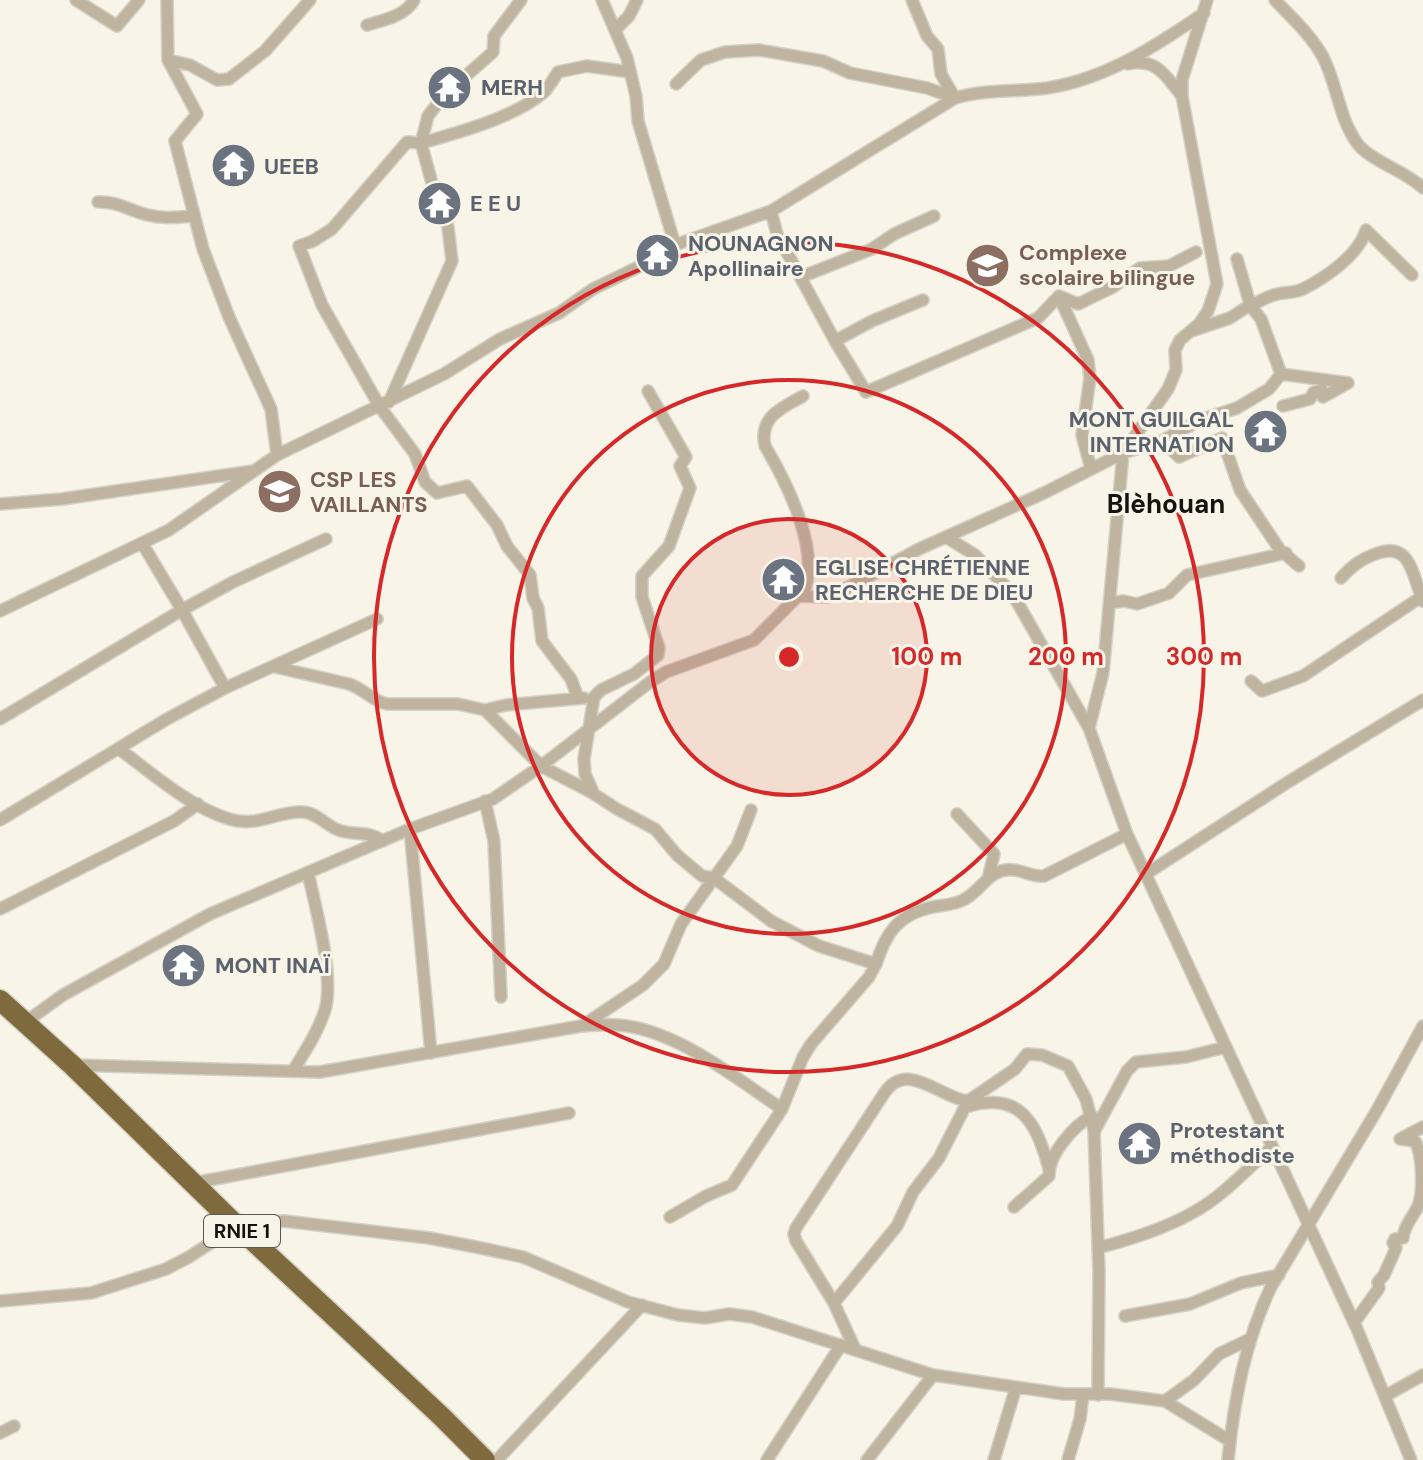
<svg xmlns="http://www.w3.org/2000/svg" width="1423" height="1460" font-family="'DM Sans',sans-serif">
	<rect width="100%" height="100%" fill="#f8f5e8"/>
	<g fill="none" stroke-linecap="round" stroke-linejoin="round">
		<defs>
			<path id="street" d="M76,0L117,26L139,0
				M167,0L168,60L197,114L175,141L203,249L229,317L271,409L277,455
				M521,0L494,36L493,52L445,94L428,116L421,143L407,142L332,229L313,241L299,246L322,305L380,407L415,454L425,482L437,493L467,486L497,525L507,546L530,575L533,598L538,608L542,641L571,679L578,698
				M602,0L627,58L636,96L638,121L675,245
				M1275,0C1292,18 1311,35 1323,57C1337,84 1339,118 1357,143C1369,160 1405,171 1423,188
				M367,25C384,20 405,16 414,0
				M615,30L629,16L637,0
				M168,60L190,65L217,80L229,79L265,51L310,0
				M1128,64C1157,58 1165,75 1182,96
				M676,84L701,60L725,52L759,50L823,61L850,73L927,88L955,98L941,74L938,49L927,36L912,0
				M98,202C117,201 130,211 148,215C163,219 178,217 194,216
				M771,211L777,234L835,341L872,321L923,300
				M1237,259L1250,304
				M801,277L872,249L894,234L934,216
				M1059,296L1088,360L1090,378L1082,435L1091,469
				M1249,300L1254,304C1262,300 1270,295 1278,294C1286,292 1295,293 1303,289C1325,278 1359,255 1366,230L1412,275
				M835,341L866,392L1038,318L1059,296L1078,304L1113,287L1140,268L1169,266L1196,252
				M1281,374L1348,383L1323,397L1322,390L1314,392L1310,399L1283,406
				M648,391L686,457L680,466L690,488L669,546L642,576V597L659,648L658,655L634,674L601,690L594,697L584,759L585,774L594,794L617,809L655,829L677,855L702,876L714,878L771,921L819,946L876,964C886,932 899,914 933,907C942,905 954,905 963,900C982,891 989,867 1014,870C1025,871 1032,877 1044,876L1127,834
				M389,402L452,261L448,227L435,194L421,143C457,133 516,117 544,92C549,87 554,78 558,72L587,66L630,72
				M1162,441L1179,457L1222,438L1240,490L1280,550L1299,566
				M0,504L62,499L253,471
				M946,537L975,555L1012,593L1089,728L1127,834L1357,1329L1411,1460
				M1341,578C1353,565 1361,559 1378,553C1411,542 1412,575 1423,601
				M803,594C822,552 787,483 765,446C759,417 781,408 803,396
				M1110,603L1124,601L1137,604L1169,593L1187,575L1286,553
				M0,611L169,530L277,455L444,374L500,339L559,313L593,289L661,256L675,245L771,211L955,98C985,89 1016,92 1047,88C1106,79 1156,46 1204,13
				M275,667L349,684C364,689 372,701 387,704H458L485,710L506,705L584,698
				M1251,681L1262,691L1303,676L1421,597
				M225,688L182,610L233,582L326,539
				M485,710L541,766L593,793
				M0,719L182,610L142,543
				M1089,728L1103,673L1123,453L1168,389L1176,370L1175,350L1180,340L1199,324L1208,311L1217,284L1182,96V80L1207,0
				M119,749C152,773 188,806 229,819C257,828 277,811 302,812C317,812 327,827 341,831C357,835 369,831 383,841
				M485,801L494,841L501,997
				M957,814L994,854L989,875
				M0,820L167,719L225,688L377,619
				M410,829L431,1053
				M1146,874L1288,782L1423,700
				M0,909L174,821L198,804
				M27,1021L63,995L210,914L410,829L493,799L541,766L650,682L666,672L754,640L798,596L826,597L845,589L919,549L1044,493L1123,453L1162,441L1200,420L1237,408L1269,389L1281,374L1261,319L1250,305L1230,318L1191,331
				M585,1024L643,985L664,964L681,924L737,846L751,810
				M73,1065L320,1072L581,1026C593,1025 606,1024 618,1025C675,1029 736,1078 782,1109
				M293,1071C305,1051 318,1032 325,1010C335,976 315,907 308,872
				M966,1107C1019,1090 1037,1122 1049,1169
				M1095,1130L1127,1071L1136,1062L1186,1057L1226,1047
				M193,1183L569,1113
				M1014,1207L1049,1176C1048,1155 1074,1125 1092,1116
				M670,1217L706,1196L732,1185L782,1109L803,1057L811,1044L869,977L876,964
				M1098,1248C1131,1239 1164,1229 1194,1212C1223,1196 1247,1169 1272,1147
				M0,1301L91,1293L166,1269L189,1257L237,1226L284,1221L429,1238L476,1247L523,1257L628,1302L678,1315L705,1318L729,1314L752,1317L933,1375L1064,1394H1110L1165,1401L1230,1441
				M834,1303L897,1226L913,1192L939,1158L968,1101
				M1125,1316L1190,1304L1241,1283L1279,1275
				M1354,1323L1379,1288L1378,1282L1384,1275L1396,1248L1393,1243L1395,1239L1403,1238C1404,1225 1414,1216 1419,1204C1423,1188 1423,1156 1415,1141L1400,1139L1423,1127
				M855,1349L834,1303L796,1241L794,1234L796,1228L885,1092C908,1060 940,1098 968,1101L1015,1069L1027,1054L1042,1055L1068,1066L1086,1099L1094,1130L1099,1272L1098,1395
				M1385,1396L1423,1375
				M1165,1401L1194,1380L1219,1354L1250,1339
				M0,1433L14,1426
				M497,1460L642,1305
				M767,1460L841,1345
				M867,1460L933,1375
				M994,1460L1016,1387
				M1068,1460L1080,1419L1083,1395
				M1228,1460C1234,1401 1245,1341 1271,1287L1377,1110L1423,1026"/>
			<path id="highway" d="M0,1000L72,1065L237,1226L441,1416L485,1460"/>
		</defs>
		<!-- street casing -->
		<use href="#street" stroke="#d4d1c5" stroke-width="14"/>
		<!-- highway casing -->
		<use href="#highway" stroke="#d4d1c5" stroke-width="23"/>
		<!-- street -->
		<use href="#street" stroke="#beb4a0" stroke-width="11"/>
		<!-- highway -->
		<use href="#highway" stroke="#7f6a3d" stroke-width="20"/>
	</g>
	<!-- distance rings -->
	<circle cx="789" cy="657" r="138" fill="#d62828" fill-opacity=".12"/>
	<g fill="none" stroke="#d62828" stroke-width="4">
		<circle cx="789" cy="657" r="138"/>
		<circle cx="789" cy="657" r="277"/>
		<circle cx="789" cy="657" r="415"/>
	</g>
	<!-- icons -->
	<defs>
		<symbol id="temple-disc" viewBox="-11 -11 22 22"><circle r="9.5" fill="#6b7280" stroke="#f8f5e8"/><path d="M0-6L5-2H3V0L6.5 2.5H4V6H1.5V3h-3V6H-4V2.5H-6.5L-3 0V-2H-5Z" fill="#fff"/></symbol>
		<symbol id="school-disc" viewBox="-11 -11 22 22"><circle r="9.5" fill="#8d6e63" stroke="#f8f5e8"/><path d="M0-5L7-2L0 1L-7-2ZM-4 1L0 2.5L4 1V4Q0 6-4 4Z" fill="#fff"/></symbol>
	</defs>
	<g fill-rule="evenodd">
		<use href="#temple-disc" x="424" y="62" width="51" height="51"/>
		<use href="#temple-disc" x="208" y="140" width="51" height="51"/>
		<use href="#temple-disc" x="414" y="178" width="51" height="51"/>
		<use href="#temple-disc" x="632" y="230" width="51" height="51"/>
		<use href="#school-disc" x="962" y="240" width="51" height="51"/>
		<use href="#temple-disc" x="1240" y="406" width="51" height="51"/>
		<use href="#school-disc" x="254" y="466" width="51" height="51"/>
		<use href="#temple-disc" x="758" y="554" width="51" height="51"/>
		<use href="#temple-disc" x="158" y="940" width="51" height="51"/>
		<use href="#temple-disc" x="1114" y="1118" width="51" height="51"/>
	</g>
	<g text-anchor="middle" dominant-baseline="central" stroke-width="6" stroke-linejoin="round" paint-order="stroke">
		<!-- shield labels -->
		<rect fill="#f8f5e8" stroke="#585750" stroke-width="2" x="204" y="1215" width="76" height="32" rx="6"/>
		<g font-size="20" font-weight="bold" fill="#14130f">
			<text x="242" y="1231">RNIE 1</text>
		</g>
		<!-- worship labels -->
		<g font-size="22" font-weight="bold" fill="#5b616d" stroke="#f8f5e8" text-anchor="start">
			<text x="481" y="87">MERH</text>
			<text x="264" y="166">UEEB</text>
			<text x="470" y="203">E E U</text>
			<text x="688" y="243">NOUNAGNON<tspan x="688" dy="25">Apollinaire</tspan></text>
			<text x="1234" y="419" text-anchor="end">MONT GUILGAL<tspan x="1234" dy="25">INTERNATION</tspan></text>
			<text x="815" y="567">EGLISE CHRÉTIENNE<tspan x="815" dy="25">RECHERCHE DE DIEU</tspan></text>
			<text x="215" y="965">MONT INAÏ</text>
			<text x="1170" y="1130">Protestant<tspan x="1170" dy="25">méthodiste</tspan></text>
		</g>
		<!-- education labels -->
		<g font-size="22" font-weight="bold" fill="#785e54" stroke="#f8f5e8" text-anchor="start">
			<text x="1019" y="252">Complexe<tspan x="1019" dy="25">scolaire bilingue</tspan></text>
			<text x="310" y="479">CSP LES<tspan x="310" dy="25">VAILLANTS</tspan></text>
		</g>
		<!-- quarter labels -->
		<g font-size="26" font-weight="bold" fill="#14130f" stroke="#f8f5e8">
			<text x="1166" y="504">Blèhouan</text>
		</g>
	</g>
	<circle cx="789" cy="657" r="12" fill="#d62828" stroke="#f8f5e8" stroke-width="4"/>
	<g font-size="24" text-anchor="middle" font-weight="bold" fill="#d62828" stroke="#f8f5e8" stroke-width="6" stroke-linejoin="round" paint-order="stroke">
		<text x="927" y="665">100 m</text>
		<text x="1066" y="665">200 m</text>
		<text x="1204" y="665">300 m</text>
	</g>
</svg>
